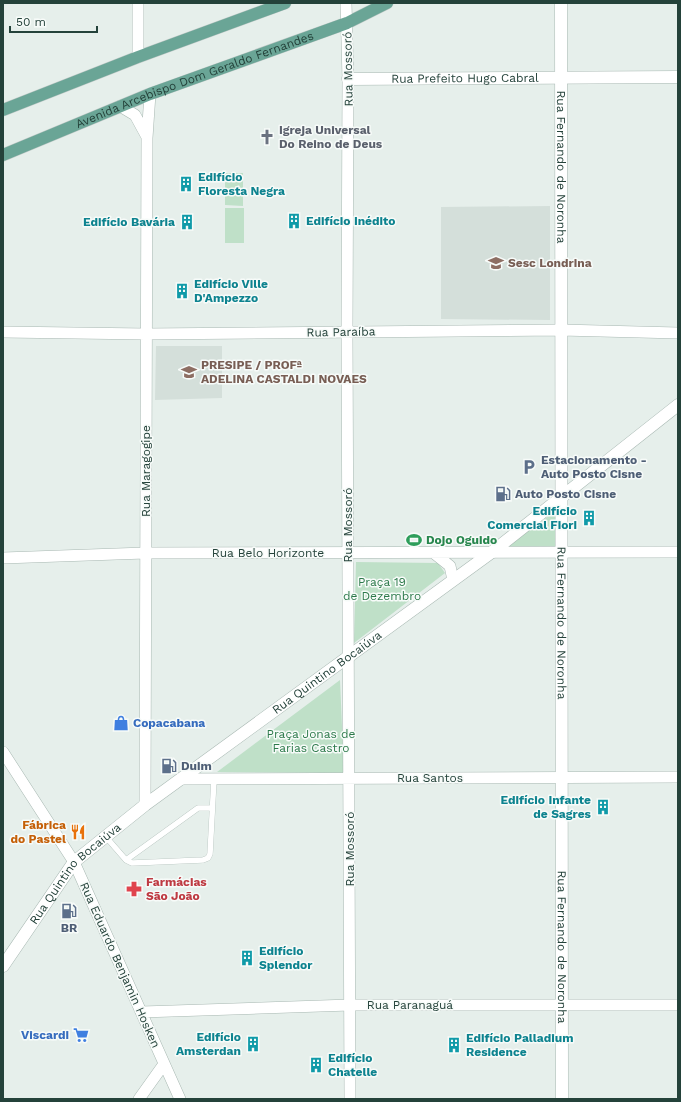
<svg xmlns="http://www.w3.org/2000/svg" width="681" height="1102" font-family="'Work Sans',sans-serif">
	<rect width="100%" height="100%" fill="#e6efeb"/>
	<!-- built -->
	<path fill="#d4dfda" d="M550,206V320L441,319V207Z
		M156,346H222V398L155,400Z"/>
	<!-- green -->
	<path fill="#bfe0c8" d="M225,173H243V206L225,205Z
		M225,208H244V243H225Z
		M559,509L556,547L503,548Z
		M356,562L438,563L445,573L354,643Z
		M340,680L344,773L217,772Z"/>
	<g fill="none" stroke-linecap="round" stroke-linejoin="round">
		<defs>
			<path id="service" d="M106,837L126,860L132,863L203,860L208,858L210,854L214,779
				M126,860L198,808H212"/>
			<path id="minor" d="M138,3V57
				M346,3L348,79L347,332L350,1099
				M120,106L135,115L147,137
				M3,332L146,334L561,330L678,333
				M435,554L450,566L453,580
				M3,558L145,553L678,552
				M3,752L74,862L180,1099
				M182,779L678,777
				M145,805L147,138L150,94
				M142,1012L350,1005H678
				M139,1099L164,1064"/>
			<g id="tertiary">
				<path id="s1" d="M561,3L562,1099"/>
				<path id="s2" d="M348,79L678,77"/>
				<path id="s3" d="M3,966L74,862L145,805L492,552L678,405"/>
			</g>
			<g id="primary">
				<path d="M3,110L138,57L285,3"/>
				<path id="s4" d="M3,155L150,94L347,23L387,3"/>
			</g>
		</defs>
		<!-- service casing -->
		<use href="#service" stroke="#a8b8b2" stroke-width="6"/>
		<!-- minor casing -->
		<use href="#minor" stroke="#a8b8b2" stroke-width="12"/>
		<!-- tertiary casing -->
		<use href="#tertiary" stroke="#a8b8b2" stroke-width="13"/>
		<!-- primary casing -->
		<use href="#primary" stroke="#c2cac8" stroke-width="13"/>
		<!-- service -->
		<use href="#service" stroke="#fff" stroke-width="5.5"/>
		<!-- minor -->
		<use href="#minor" stroke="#fff" stroke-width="11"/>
		<!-- tertiary -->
		<use href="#tertiary" stroke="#fff" stroke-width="12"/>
		<!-- primary -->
		<use href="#primary" stroke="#6aa596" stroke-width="12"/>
	</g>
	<!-- icons -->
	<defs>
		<symbol id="church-bare" viewBox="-9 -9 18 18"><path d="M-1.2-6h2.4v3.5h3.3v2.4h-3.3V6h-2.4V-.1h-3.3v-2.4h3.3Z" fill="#6b7280" stroke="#f7fbf9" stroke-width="2.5" paint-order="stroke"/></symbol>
		<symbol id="building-bare" viewBox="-9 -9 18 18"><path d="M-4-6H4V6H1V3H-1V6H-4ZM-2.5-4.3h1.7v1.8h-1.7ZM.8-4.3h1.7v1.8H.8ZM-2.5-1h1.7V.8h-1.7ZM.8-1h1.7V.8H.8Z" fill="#0f9aa8" stroke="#f7fbf9" stroke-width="2.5" paint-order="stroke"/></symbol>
		<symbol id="university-bare" viewBox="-9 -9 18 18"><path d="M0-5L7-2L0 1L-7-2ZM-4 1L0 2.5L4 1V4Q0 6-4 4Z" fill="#8d6e63" stroke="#f7fbf9" stroke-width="2.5" paint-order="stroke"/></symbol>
		<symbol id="school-bare" viewBox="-9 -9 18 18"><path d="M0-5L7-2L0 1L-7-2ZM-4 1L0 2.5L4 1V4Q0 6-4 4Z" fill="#8d6e63" stroke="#f7fbf9" stroke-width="2.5" paint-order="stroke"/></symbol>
		<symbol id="parking-bare" viewBox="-9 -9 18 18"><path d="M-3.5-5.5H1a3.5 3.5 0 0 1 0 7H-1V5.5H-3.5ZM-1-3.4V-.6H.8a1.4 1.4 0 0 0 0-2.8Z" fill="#5c6f8a" stroke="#f7fbf9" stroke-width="2.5" paint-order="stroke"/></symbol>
		<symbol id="fuel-bare" viewBox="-9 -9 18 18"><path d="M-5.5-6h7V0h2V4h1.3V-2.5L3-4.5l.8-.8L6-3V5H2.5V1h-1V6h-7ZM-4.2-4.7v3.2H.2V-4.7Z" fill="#5c6f8a" stroke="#f7fbf9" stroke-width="2.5" paint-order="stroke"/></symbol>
		<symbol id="stadium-bare" viewBox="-9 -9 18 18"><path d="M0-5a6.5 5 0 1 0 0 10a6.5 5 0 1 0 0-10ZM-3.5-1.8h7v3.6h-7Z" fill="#2e9e5b" stroke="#f7fbf9" stroke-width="2.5" paint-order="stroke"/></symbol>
		<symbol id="shop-bare" viewBox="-9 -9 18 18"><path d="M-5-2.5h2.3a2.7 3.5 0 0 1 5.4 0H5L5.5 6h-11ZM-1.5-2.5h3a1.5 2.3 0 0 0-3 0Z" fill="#3f7fe0" stroke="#f7fbf9" stroke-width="2.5" paint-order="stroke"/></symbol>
		<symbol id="restaurant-bare" viewBox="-9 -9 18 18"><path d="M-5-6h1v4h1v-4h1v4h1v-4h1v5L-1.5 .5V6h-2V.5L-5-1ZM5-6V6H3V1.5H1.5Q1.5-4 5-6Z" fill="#e8710a" stroke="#f7fbf9" stroke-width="2.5" paint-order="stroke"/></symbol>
		<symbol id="pharmacy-bare" viewBox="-9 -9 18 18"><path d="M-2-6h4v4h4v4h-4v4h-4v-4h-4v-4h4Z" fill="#e0444e" stroke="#f7fbf9" stroke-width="2.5" paint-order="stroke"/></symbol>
		<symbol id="supermarket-bare" viewBox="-9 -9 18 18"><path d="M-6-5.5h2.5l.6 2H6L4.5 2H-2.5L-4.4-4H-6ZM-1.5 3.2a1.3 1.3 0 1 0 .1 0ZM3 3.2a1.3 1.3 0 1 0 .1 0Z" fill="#3f7fe0" stroke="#f7fbf9" stroke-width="2.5" paint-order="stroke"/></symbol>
	</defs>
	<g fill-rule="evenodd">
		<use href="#church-bare" x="256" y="126" width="22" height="22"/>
		<use href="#building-bare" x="175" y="173" width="22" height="22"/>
		<use href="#building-bare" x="283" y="210" width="22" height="22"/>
		<use href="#building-bare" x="176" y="211" width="22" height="22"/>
		<use href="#university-bare" x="485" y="252" width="22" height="22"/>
		<use href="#building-bare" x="171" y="280" width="22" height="22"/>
		<use href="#school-bare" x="178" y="361" width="22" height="22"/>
		<use href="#parking-bare" x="518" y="456" width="22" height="22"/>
		<use href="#fuel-bare" x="492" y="483" width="22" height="22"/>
		<use href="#building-bare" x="578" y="507" width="22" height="22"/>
		<use href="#stadium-bare" x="403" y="529" width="22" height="22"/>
		<use href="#shop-bare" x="110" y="712" width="22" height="22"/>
		<use href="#fuel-bare" x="158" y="755" width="22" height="22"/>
		<use href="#building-bare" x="592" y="796" width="22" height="22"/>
		<use href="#restaurant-bare" x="67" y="821" width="22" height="22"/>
		<use href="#pharmacy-bare" x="123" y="878" width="22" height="22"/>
		<use href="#fuel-bare" x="58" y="900" width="22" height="22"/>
		<use href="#building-bare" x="236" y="947" width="22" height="22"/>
		<use href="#supermarket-bare" x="70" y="1024" width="22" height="22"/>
		<use href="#building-bare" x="242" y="1033" width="22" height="22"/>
		<use href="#building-bare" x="443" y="1034" width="22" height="22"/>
		<use href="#building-bare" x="305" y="1054" width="22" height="22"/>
	</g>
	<g text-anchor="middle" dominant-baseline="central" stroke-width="3" stroke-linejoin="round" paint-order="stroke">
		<!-- street labels -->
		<g font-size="12" fill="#24423a" stroke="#f7fbf9">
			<text transform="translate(348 69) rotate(-91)">Rua Mossoró</text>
			<text stroke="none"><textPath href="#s2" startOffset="117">Rua Prefeito Hugo Cabral</textPath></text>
			<text stroke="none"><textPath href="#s4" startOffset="206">Avenida Arcebispo Dom Geraldo Fernandes</textPath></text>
			<text stroke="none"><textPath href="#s1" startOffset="164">Rua Fernando de Noronha</textPath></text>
			<text transform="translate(341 332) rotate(-1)">Rua Paraíba</text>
			<text transform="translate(146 471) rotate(-90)">Rua Maragogipe</text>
			<text transform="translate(348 525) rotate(-90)">Rua Mossoró</text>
			<text x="268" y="553">Rua Belo Horizonte</text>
			<text stroke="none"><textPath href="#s1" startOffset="620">Rua Fernando de Noronha</textPath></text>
			<text stroke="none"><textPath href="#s3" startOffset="442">Rua Quintino Bocaiúva</textPath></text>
			<text x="430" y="778">Rua Santos</text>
			<text transform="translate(350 849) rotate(-90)">Rua Mossoró</text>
			<text stroke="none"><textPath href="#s3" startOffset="118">Rua Quintino Bocaiúva</textPath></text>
			<text stroke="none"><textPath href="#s1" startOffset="944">Rua Fernando de Noronha</textPath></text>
			<text transform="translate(120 965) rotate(66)">Rua Eduardo Benjamin Hosken</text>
			<text x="410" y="1005">Rua Paranaguá</text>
		</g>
		<!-- worship labels -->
		<g font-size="12" font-weight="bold" fill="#5b616d" stroke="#f7fbf9" text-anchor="start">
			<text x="279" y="130">Igreja Universal<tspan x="279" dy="14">Do Reino de Deus</tspan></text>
		</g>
		<!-- culture labels -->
		<g font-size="12" font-weight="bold" fill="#0d838f" stroke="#f7fbf9" text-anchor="start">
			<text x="198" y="177">Edifício<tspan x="198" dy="14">Floresta Negra</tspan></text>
			<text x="306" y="221">Edifício Inédito</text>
			<text x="175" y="222" text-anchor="end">Edifício Bavária</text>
			<text x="194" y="284">Edifício Ville<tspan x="194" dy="14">D'Ampezzo</tspan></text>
			<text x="577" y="511" text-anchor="end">Edifício<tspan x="577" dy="14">Comercial Fiori</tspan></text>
			<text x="591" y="800" text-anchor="end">Edifício Infante<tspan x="591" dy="14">de Sagres</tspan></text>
			<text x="259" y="951">Edifício<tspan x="259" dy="14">Splendor</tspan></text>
			<text x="241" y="1037" text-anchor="end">Edifício<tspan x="241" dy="14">Amsterdan</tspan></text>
			<text x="466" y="1038">Edifício Palladium<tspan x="466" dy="14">Residence</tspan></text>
			<text x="328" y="1058">Edifício<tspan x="328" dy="14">Chatelle</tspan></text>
		</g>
		<!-- education labels -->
		<g font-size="12" font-weight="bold" fill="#785e54" stroke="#f7fbf9" text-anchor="start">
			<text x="508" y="263">Sesc Londrina</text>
			<text x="201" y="365">PRESIPE / PROFª<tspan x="201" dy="14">ADELINA CASTALDI NOVAES</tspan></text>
		</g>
		<!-- service labels -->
		<g font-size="12" font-weight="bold" fill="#4e5e75" stroke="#f7fbf9" text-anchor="start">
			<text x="541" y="460">Estacionamento -<tspan x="541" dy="14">Auto Posto Cisne</tspan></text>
			<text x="515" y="494">Auto Posto Cisne</text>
			<text x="181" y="766">Duim</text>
			<text x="69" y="928" text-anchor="middle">BR</text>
		</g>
		<!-- leisure labels -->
		<g font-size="12" font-weight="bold" fill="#27864d" stroke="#f7fbf9" text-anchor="start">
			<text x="426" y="540">Dojo Oguido</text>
		</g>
		<!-- park labels -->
		<g font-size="12" fill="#2d7a4b" stroke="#f7fbf9">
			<text x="382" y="582">Praça 19<tspan x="382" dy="14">de Dezembro</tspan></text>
			<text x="311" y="734">Praça Jonas de<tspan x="311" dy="14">Farias Castro</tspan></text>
		</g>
		<!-- shop labels -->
		<g font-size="12" font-weight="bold" fill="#366cbe" stroke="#f7fbf9" text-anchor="start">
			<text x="133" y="723">Copacabana</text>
			<text x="69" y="1035" text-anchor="end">Viscardi</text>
		</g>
		<!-- food labels -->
		<g font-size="12" font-weight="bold" fill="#c56008" stroke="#f7fbf9" text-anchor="end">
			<text x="66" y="825">Fábrica<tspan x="66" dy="14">do Pastel</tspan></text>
		</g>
		<!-- health labels -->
		<g font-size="12" font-weight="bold" fill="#be3a42" stroke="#f7fbf9" text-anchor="start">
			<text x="146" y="882">Farmácias<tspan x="146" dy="14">São João</tspan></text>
		</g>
	</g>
	<!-- border -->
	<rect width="681" height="1102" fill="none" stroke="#24423a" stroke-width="8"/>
	<!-- scale -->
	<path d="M10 26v6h87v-6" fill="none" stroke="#24423a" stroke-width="2"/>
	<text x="16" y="26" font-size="12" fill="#24423a" stroke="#f7fbf9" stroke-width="3" paint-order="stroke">50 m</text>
</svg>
